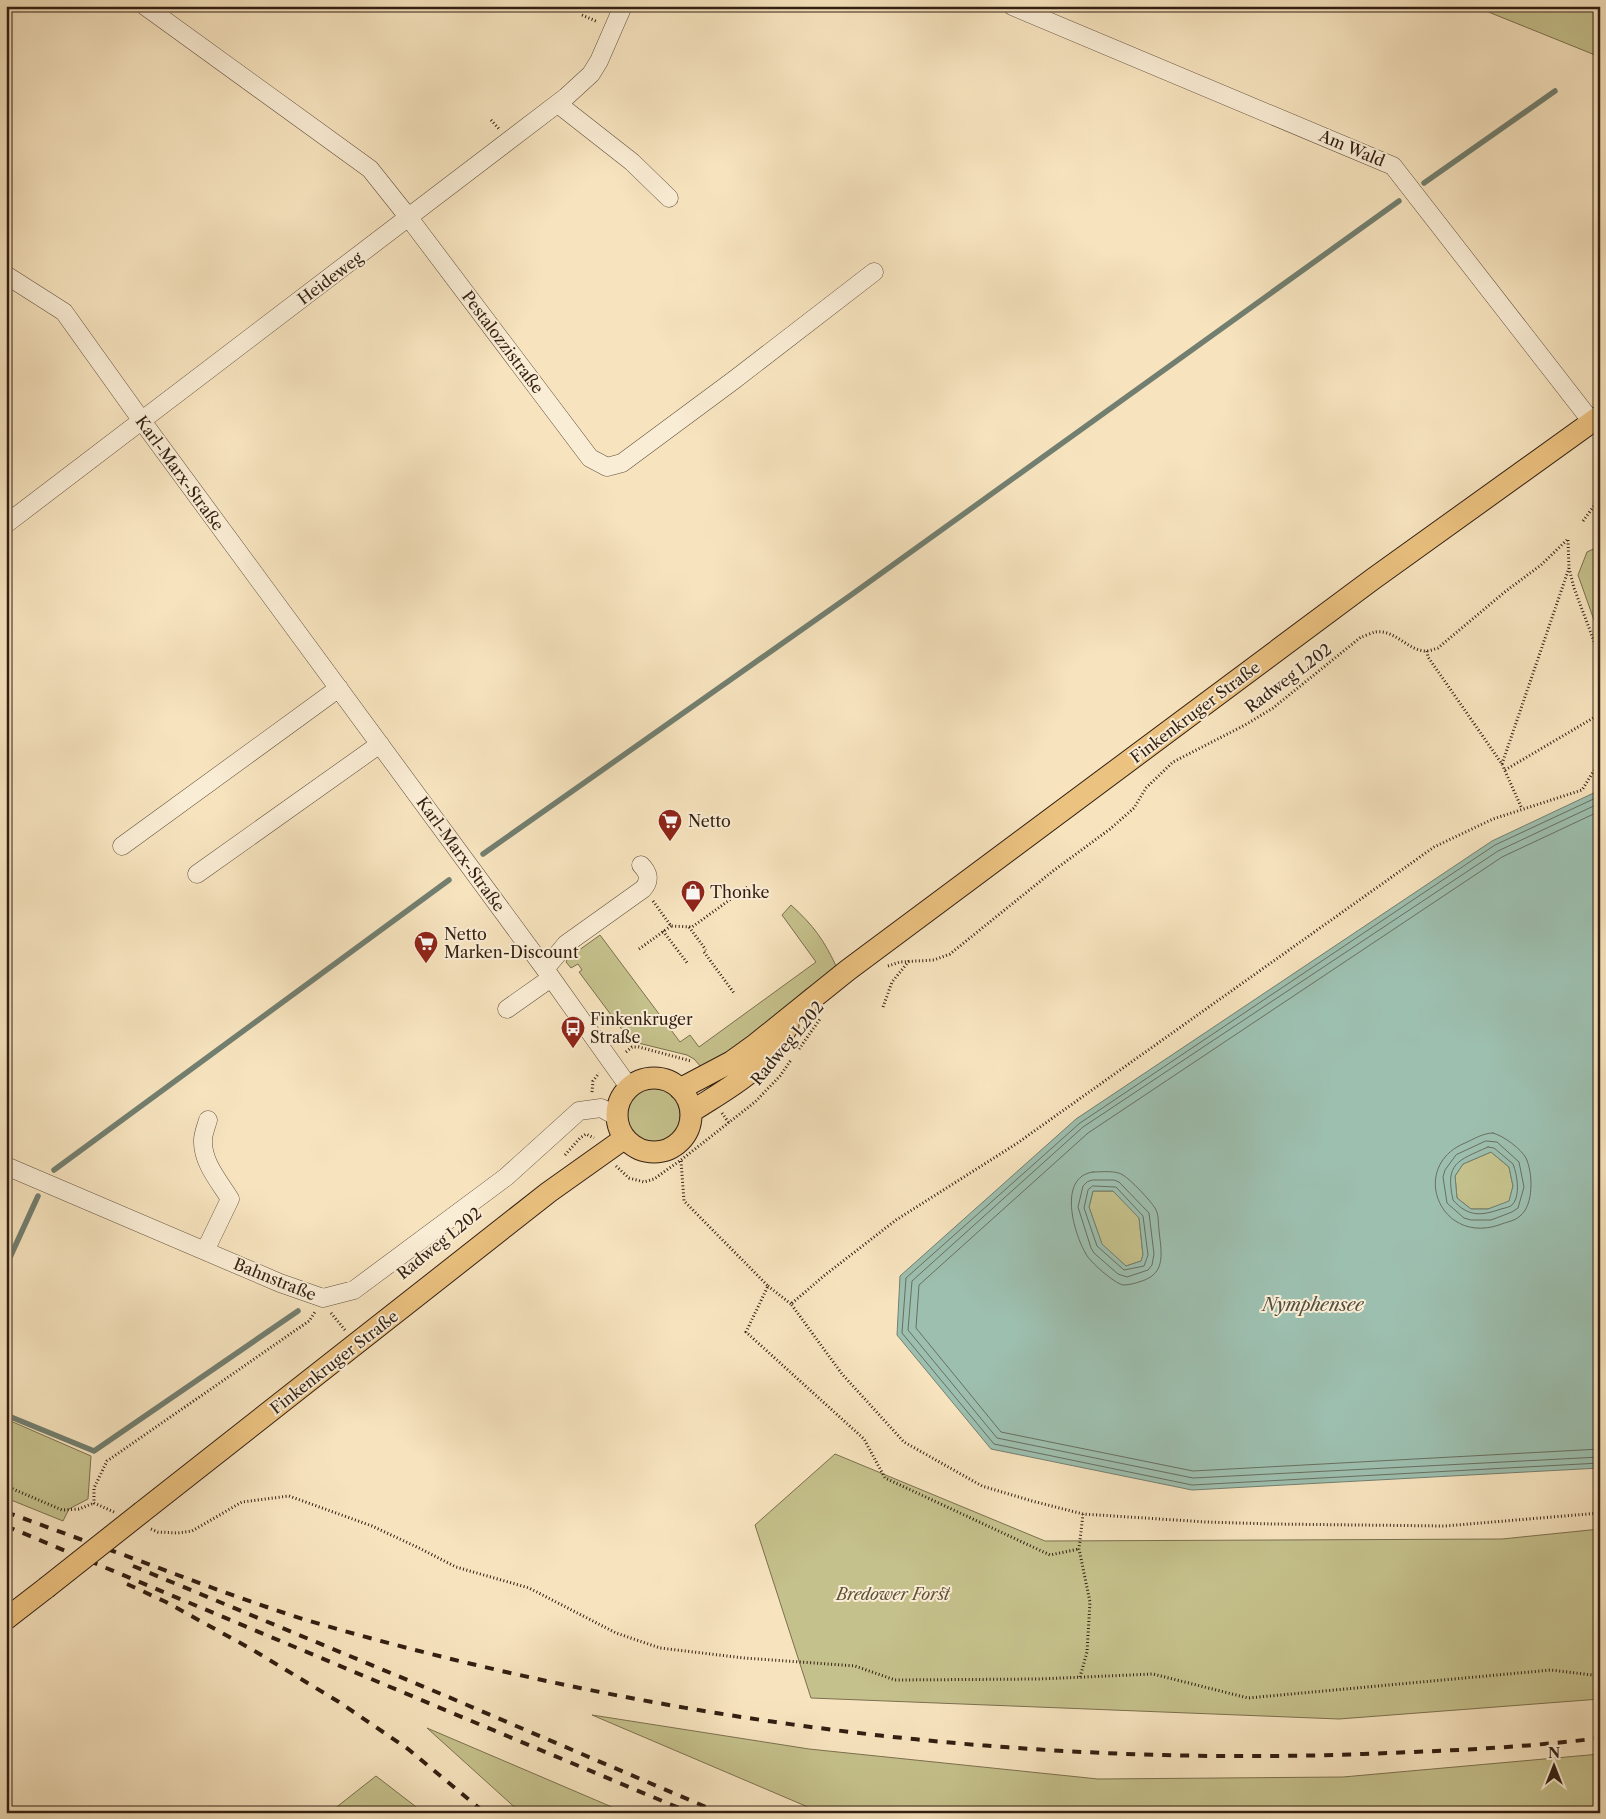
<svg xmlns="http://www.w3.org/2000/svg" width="1606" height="1819" font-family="'Libre Caslon Text',serif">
	<rect width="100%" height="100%" fill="#f7e4bf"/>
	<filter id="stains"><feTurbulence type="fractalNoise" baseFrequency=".004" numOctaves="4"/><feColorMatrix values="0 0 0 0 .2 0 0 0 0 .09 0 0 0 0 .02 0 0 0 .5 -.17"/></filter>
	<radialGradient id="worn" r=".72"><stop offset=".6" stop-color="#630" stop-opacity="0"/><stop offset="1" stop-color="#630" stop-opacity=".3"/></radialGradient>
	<!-- green -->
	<path fill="#c5c18c" stroke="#7c704f" d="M1474,6H1600V57L1476,7Z
		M1600,546V637L1578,575L1587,552Z
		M791,905C814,926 824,940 837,968L805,990L757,1033L703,1069L694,1059L687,1055L634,1042L629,1039L579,972L582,970L578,964L571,968L566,962L568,958L600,935L680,1042L690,1035L699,1047L816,962L782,915Z
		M624 1115a28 28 0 1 1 56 0a28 28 0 1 1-56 0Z
		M1491,1152L1509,1167L1513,1186L1509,1202L1488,1209H1471L1457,1198L1455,1176L1463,1164Z
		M1093,1191H1113L1139,1217L1143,1255L1141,1261L1126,1266L1102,1245L1089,1207Z
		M6,1419L91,1456L88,1499L69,1509L63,1521L6,1498Z
		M835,1454L1045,1541L1502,1539L1600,1529V1699L1339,1719L811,1698L755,1525Z
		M592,1715L809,1749L1098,1779L1343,1777L1600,1754V1813H822Z
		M427,1728L626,1813H521Z
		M376,1776L424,1813H329Z"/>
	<!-- water -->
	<path fill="#9dbfaf" stroke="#727f70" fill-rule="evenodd" d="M1600,790V1468L1192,1490L991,1449L897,1335L900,1276L1076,1119L1492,841ZM1491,1152L1509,1167L1513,1186L1509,1201L1488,1209H1471L1457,1198L1455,1176L1463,1164ZM1093,1191H1113L1139,1218L1143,1255L1141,1261L1126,1266L1102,1244L1089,1207Z"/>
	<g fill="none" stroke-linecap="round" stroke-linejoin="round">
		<!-- shore -->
		<path stroke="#686f60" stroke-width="1" d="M1600,796L1495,845L1080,1123L906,1278L902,1333L994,1444L1192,1485L1600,1463
			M1600,803L1498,851L1083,1127L912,1281L908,1330L997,1438L1193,1478L1600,1457
			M1600,811L1502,857L1088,1133L919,1285L916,1328L1001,1432L1193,1471L1600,1449
			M1493,1133C1504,1136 1521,1149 1526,1158C1533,1173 1534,1205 1520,1216C1515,1221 1506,1222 1499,1225C1439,1245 1409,1166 1465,1143C1474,1139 1483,1133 1493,1133Z
			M1486,1141L1497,1142L1519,1162L1524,1187L1518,1208L1512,1212L1491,1220H1471L1464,1218L1447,1203L1443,1177L1445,1170L1456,1155Z
			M1488,1147L1494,1148L1513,1164C1517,1174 1521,1196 1512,1205C1510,1207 1505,1208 1501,1209C1481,1216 1468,1217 1453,1200C1445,1163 1457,1161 1488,1147Z
			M1093,1172C1102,1172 1115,1170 1123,1175C1131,1180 1150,1200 1155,1208C1159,1214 1158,1223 1159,1230C1161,1251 1167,1273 1142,1281C1136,1283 1130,1285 1123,1285C1114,1283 1090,1262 1086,1254C1074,1234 1057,1177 1093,1172Z
			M1093,1180H1114L1119,1182L1149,1213L1154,1254L1152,1265L1148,1270L1127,1277L1118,1274L1094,1253L1091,1248L1078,1207L1083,1186L1087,1182Z
			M1093,1186L1116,1187L1143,1216L1148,1255L1144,1266L1124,1270L1097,1246L1084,1208L1088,1190Z"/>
		<!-- stream -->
		<path stroke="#727f70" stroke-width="5.5" d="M1424,183L1555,91
			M483,854L851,595L1399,201
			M54,1170L449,880
			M6,1266L38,1196
			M6,1415L94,1451L298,1311"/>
		<defs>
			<path id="minor" d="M145,6L370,169L409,218L590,458L607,467L622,463L734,380L874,272
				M1012,6L1393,166L1592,422
				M558,104L632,162L669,198
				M6,275L64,312L142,421L545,969L629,1087
				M6,524L566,97L591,74L599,61L623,6
				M122,846L339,688
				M197,874L380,744
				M545,969L566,944L643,889C651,880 648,872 641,865
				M507,1009L551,978
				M6,1166L280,1283L323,1298L354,1290L506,1177L579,1111L601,1108L616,1116
				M205,1251L230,1199C219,1181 202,1162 203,1140C203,1134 206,1127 208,1120"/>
			<path id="major" d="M617 1115a37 37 0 1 1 74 0a37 37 0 1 1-74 0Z
				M680,1089L731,1062L756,1044L848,970L1373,579L1600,416
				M691,1112C731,1086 765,1070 788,1026
				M142,1512L549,1192L625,1138
				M6,1619L46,1588"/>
		</defs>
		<!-- minor casing -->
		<use href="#minor" stroke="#63503d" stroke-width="19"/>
		<!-- major casing -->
		<use href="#major" stroke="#321f12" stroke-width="23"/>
		<!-- path -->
		<path stroke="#321f12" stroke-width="3" stroke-dasharray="1 2.5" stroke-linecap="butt" d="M582,15L598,22
			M491,120L499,129
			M1583,521L1594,506L1600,489
			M1568,540L1569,568L1574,588L1600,657
			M1427,651L1428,657L1502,764L1522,809
			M1600,761L1582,790L1493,819L1434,847L1016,1144L896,1220L825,1275L791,1304L842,1374L904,1442L982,1486L1032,1501L1083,1514L1206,1522L1272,1524L1445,1526L1600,1513
			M1502,764L1569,568
			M1505,770L1600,714
			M653,901L671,926L692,927L749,886
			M689,927L706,950
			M663,931L688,964
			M639,949L671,926
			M704,952L734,993
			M888,966L900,962L934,960L950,954L1053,871L1110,829L1134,808L1146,788L1173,762L1245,725L1273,708L1361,637C1365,636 1371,633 1375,632C1395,629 1408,651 1426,651C1430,651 1434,649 1438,648L1506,591L1541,565L1568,539
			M883,1007L892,982L909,961
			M799,1049L820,1019
			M626,1052L632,1047H639L691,1061
			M592,1092L593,1081L599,1073
			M722,1113L729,1123
			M565,1155L580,1138L586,1134L594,1138
			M681,1161L684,1201L768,1286L746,1332L864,1439L885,1478L1050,1555L1079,1549
			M616,1166L629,1178L644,1182L654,1179L681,1160L755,1102L780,1076L791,1060
			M768,1286L791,1304
			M331,1313L345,1330
			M6,1486L62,1510L79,1509L94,1503
			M114,1512L94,1503V1488L107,1461L309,1321L315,1312
			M151,1529L158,1532L178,1533L192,1531L242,1502L289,1496L372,1526L419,1548L456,1567L529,1588L616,1633L660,1648L744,1658L855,1666L895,1680L1039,1679L1153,1674L1248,1698L1551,1670L1600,1676
			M1080,1677L1087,1652L1090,1602L1079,1549L1083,1514"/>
		<!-- minor -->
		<use href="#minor" stroke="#faedd5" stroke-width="18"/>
		<!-- major -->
		<use href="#major" stroke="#ecc280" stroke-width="21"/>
		<!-- rail -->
		<path stroke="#321f12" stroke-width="4" stroke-dasharray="9 9" stroke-linecap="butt" d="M6,1512C63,1533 119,1553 175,1574C218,1590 262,1606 306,1620C648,1720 1007,1767 1363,1754C1442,1751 1521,1748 1600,1738
			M6,1526L691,1813
			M133,1566L446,1696L720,1813
			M127,1584L166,1602L253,1650L339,1702L408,1749L485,1813"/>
		<defs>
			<path id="major-bridge" d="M46,1588L142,1512"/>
		</defs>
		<!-- major-bridge casing -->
		<use href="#major-bridge" stroke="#321f12" stroke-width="23" stroke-linecap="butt"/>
		<!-- major-bridge -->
		<use href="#major-bridge" stroke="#ecc280" stroke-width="21"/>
	</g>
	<!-- icons -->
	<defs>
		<symbol id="supermarket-pin" viewBox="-11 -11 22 30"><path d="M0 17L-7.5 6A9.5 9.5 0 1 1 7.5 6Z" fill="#8f2418" stroke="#faedd5"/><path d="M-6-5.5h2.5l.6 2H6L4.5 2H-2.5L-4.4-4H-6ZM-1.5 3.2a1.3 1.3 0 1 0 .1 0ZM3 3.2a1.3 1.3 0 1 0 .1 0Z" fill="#fff"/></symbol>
		<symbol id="shop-pin" viewBox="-11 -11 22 30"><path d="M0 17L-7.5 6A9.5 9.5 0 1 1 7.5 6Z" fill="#8f2418" stroke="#faedd5"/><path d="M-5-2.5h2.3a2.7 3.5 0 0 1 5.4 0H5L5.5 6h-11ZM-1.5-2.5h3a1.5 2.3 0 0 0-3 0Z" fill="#fff"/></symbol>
		<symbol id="bus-pin" viewBox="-11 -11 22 30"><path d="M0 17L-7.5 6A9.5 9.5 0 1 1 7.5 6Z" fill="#8f2418" stroke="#faedd5"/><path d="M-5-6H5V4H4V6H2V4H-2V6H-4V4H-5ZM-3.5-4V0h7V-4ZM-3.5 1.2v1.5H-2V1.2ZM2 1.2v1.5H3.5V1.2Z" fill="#fff"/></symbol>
	</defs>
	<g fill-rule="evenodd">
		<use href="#supermarket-pin" x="656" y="807" width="28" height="38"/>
		<use href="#shop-pin" x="679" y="878" width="28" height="38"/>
		<use href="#supermarket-pin" x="412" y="929" width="28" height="38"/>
		<use href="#bus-pin" x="559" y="1014" width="28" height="38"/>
	</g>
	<g text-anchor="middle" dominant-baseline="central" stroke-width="4" stroke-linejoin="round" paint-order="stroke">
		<!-- street labels -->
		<g font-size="16" fill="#321f12" stroke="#faedd5">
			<text transform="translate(1352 148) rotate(23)">Am Wald</text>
			<text transform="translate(330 278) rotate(-37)">Heideweg</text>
			<text transform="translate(503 342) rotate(53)">Pestalozzistraße</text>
			<text transform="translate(180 473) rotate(54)">Karl-Marx-Straße</text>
			<text transform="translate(1288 678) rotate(-37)">Radweg L202</text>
			<text transform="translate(1195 712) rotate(-37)">Finkenkruger Straße</text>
			<text transform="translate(461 854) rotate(54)">Karl-Marx-Straße</text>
			<text transform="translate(787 1043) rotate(-50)">Radweg L202</text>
			<text transform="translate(439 1243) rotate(-39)">Radweg L202</text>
			<text transform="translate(275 1279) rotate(22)">Bahnstraße</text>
			<text transform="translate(334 1362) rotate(-38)">Finkenkruger Straße</text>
		</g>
		<!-- poi labels -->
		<g font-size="16" fill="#321f12" stroke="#faedd5" text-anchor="start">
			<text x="688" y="821">Netto</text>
			<text x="710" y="892">Thonke</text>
			<text x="444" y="934">Netto<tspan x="444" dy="18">Marken-Discount</tspan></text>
			<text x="590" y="1019">Finkenkruger<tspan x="590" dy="18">Straße</tspan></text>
		</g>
		<!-- park labels -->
		<g font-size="16" font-style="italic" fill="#5e5037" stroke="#faedd5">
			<text x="893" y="1594">Bredower Forst</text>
		</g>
		<!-- water labels -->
		<g font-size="18" font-style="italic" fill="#524f41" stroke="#faedd5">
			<text x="1313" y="1305">Nymphensee</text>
		</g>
	</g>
	<!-- margin -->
	<rect width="1606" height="1819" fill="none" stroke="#f7e4bf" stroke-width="25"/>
	<rect x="8" y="8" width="1591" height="1804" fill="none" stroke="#321f12" stroke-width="2.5"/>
	<rect x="12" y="12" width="1581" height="1794" fill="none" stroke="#321f12"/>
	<!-- north arrow -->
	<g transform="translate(1554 1766)" stroke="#faedd5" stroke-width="4" paint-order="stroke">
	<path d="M0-4L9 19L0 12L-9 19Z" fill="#321f12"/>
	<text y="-8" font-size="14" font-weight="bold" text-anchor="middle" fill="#321f12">N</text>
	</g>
	<rect width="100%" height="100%" filter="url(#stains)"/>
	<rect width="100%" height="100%" fill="url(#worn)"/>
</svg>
